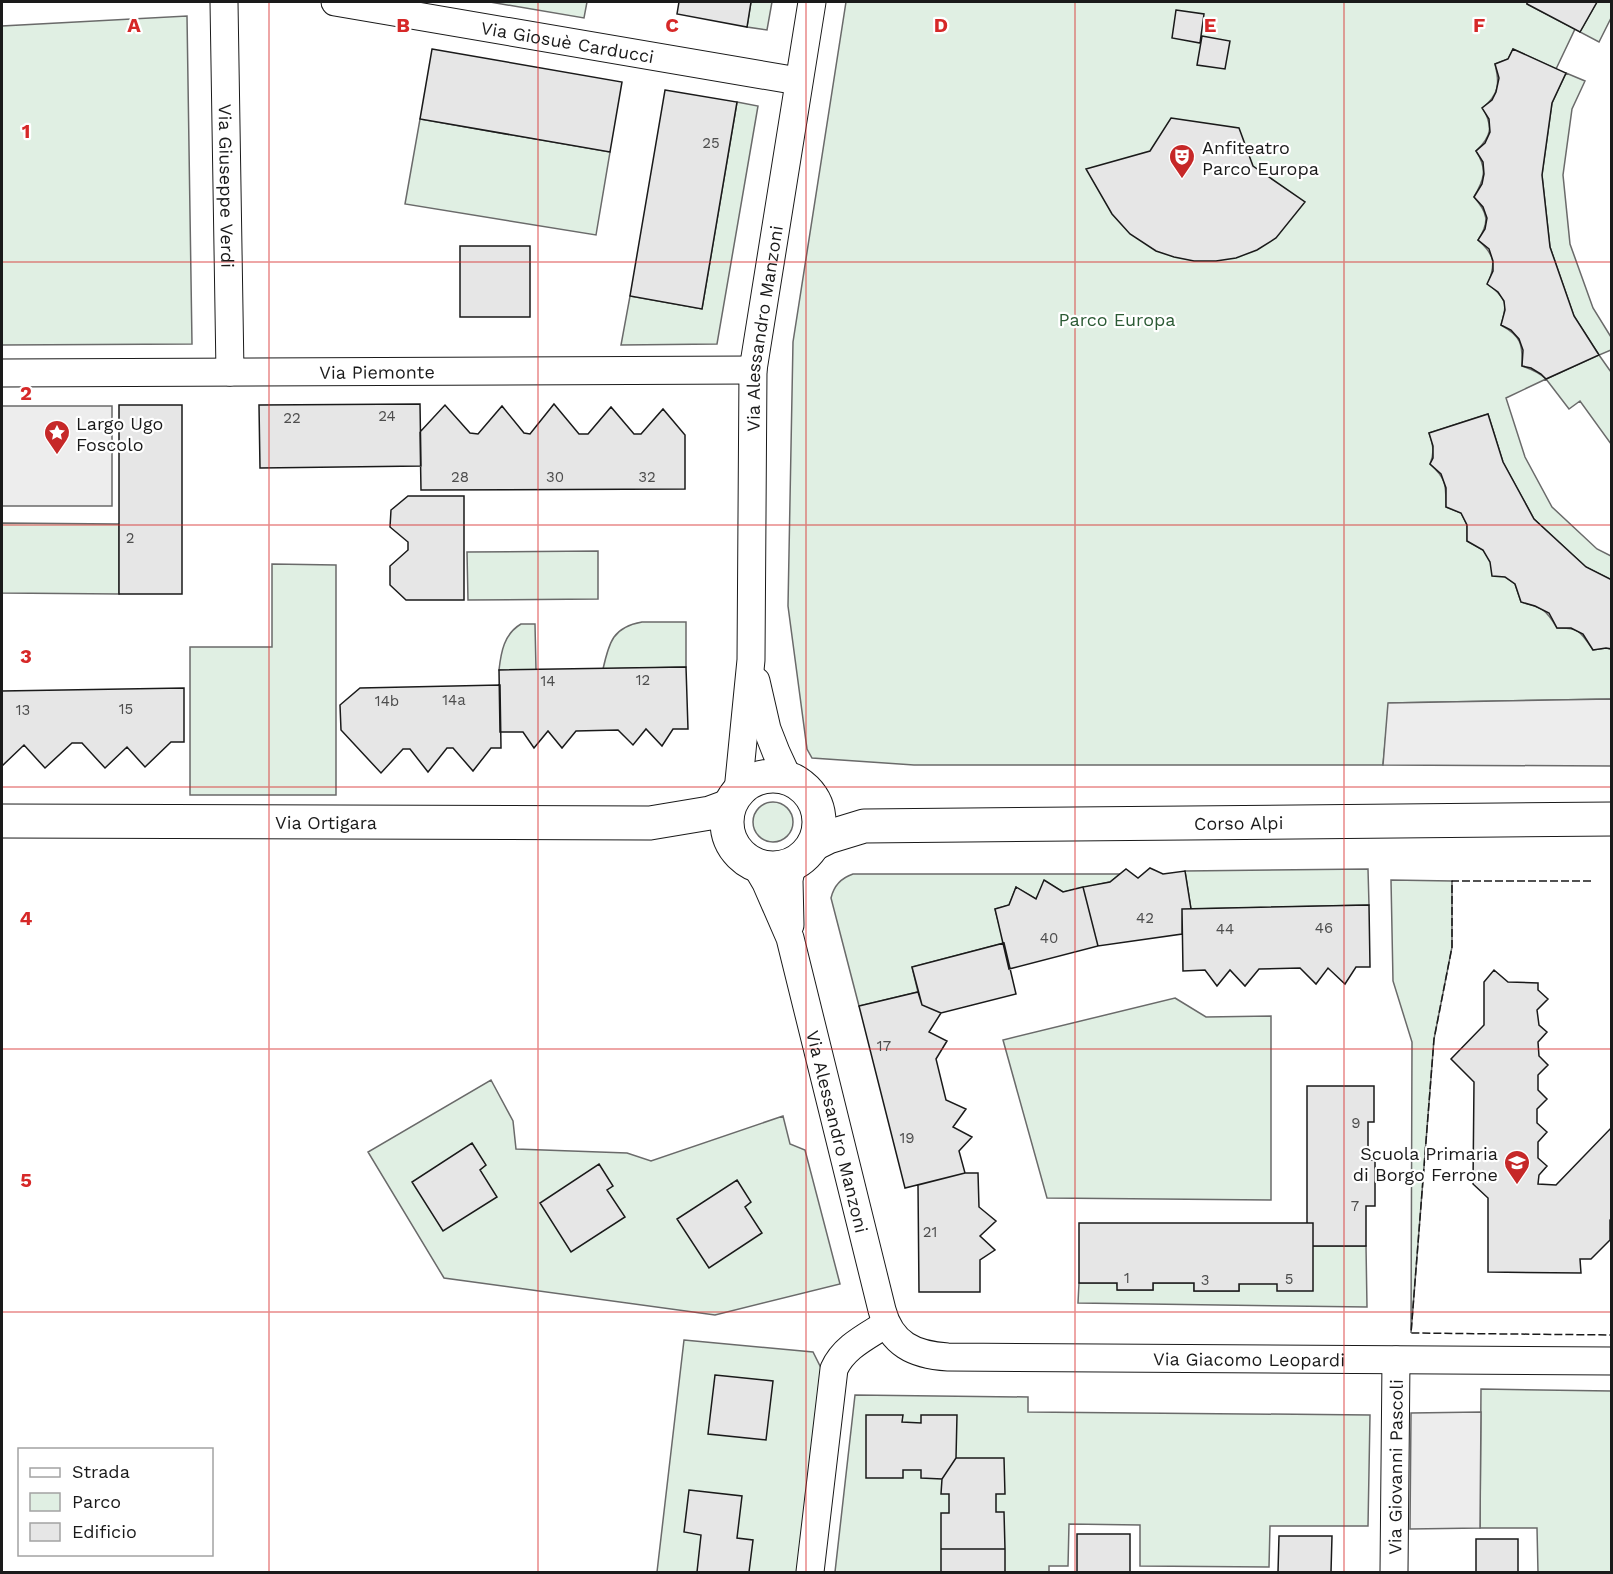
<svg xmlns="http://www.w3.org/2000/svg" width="1613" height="1574" font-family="'Work Sans',sans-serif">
	<rect width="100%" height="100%" fill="#fff"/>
	<!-- green -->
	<path fill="#e0efe3" stroke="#6a6a6a" stroke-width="1.5" d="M490,2H587L584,18Z
		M751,2H772L767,30L747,27Z
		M846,2H1527V4L1575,29L1556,69L1513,49L1508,59L1495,64C1500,84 1499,94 1483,108C1493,127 1492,136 1476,151C1488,169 1484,180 1474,197C1488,213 1490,222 1478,240C1495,255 1496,263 1488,284C1507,299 1508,303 1501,325C1521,336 1523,344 1522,366C1531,369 1539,372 1546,379L1599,355L1574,316L1550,247L1542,175L1552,103L1566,73L1585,81L1572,109L1563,175L1570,244L1593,308L1611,337V350L1599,355L1611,372V444L1580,401L1569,409L1546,379L1506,398L1525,457L1552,507L1597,549L1611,556V580L1586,567L1534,519L1503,462L1488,414L1429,433C1433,444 1435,453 1430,464C1447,479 1446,486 1446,507L1461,513L1467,525V541L1483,550L1505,577L1515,584L1521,602C1543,608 1546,609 1557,628C1579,627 1581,632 1593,650L1606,648L1611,649V699L1389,703L1383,765H914L812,758L807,749L788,606L793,342Z
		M1597,2H1611V18L1599,42L1580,32Z
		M187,16L192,344L2,345V26Z
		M737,102L758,106L717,344L621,345L630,296L702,309Z
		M420,119L610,152L596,235L405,204Z
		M2,523L119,524V594L2,593Z
		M598,551V599L468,600L467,552Z
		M272,564L336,565V795H190V647H272Z
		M642,622H686V667L603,669C609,642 613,627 642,622Z
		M521,624H535L536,670H499C501,652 504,634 521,624Z
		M753 822a20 20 0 1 1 40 0a20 20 0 1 1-40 0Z
		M1368,869L1369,905L1191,909L1185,871Z
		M853,874H1120L1110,882L1063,892L1045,881L1036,899L1016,887L1009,905L995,909L1004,943L912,967L918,992L859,1006L831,898C834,885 841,878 853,874Z
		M1391,880L1452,881V947L1434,1039L1411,1333L1412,1042L1393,981Z
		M1175,998L1206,1017L1271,1016V1200L1047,1198L1003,1040Z
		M491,1080L513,1121L516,1149L627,1153L651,1161L783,1116L790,1144L805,1150L840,1284L715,1315L444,1278L368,1152Z
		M1313,1246H1366L1367,1307L1078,1303L1079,1283H1117L1118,1290H1153V1283H1194V1291H1239V1284Z
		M684,1340L813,1352L821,1368L797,1572H657Z
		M1481,1389L1611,1391V1572H1538L1537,1528H1480Z
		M855,1395L1028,1397V1412L1370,1415L1368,1526H1270L1269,1567L1140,1566V1525L1069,1524L1068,1566H1049V1572H835Z"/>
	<!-- parking -->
	<path fill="#ededed" stroke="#6a6a6a" stroke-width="1.5" d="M2,406H112V506H2Z
		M1611,699V766L1383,765L1388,703Z
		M1481,1412L1480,1528L1410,1529L1411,1413Z"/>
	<!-- building -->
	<path fill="#e6e6e6" stroke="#1a1a1a" stroke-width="1.5" d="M679,2H751L747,27L677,14Z
		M1527,2H1597L1580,32L1527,4Z
		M1176,10L1204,14L1200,43L1172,38Z
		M1202,36L1230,41L1225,69L1197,65Z
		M432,49L622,82L610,152L420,119Z
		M1513,49L1566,73L1552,103L1542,175L1550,247L1574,316L1599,355L1546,379L1541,374L1531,368L1522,366L1523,350L1519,339L1511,330L1501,325L1505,310L1504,301L1498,292L1487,284L1493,271V261L1489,249L1478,240L1485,229L1487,218L1483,207L1474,197L1482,184L1484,174L1483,162L1476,151L1485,143L1490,132L1489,119L1482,108L1492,100L1496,92L1499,78L1495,64L1508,59Z
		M665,90L737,102L702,309L630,296Z
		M1171,118L1239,128L1253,166L1305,202L1276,238L1257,250L1236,258L1216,261H1194L1174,257L1156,251L1130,234L1112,214L1086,169L1150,151Z
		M460,246H530V317H460Z
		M420,404L421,466L260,468L259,405Z
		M554,404L579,434H588L611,407L634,434H641L663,409L685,435V489L421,490L420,432L445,405L470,433L478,434L502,406L524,433L530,434Z
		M119,405H182V594H119Z
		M1488,414L1503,462L1534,519L1586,567L1612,580V649L1606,648L1593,650L1583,634L1571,628H1557L1549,613L1535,606L1521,602L1515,584L1505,577L1492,576L1490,562L1483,550L1467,541V525L1461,513L1446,507V488L1441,474L1430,464L1433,458V446L1429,433Z
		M408,496H464V600H406L390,585V566L408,550V542L390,527L391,510Z
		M686,667L688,729H673L662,746L646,729L633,745L618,730L576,731L562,748L548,731L534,748L523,732H500L499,670Z
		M500,685L501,748H491L473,771L453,748H447L428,772L410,749H403L381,773L341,730L340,705L360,688Z
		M184,688V742H171L145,767L127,747L105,768L82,743H72L45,768L24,745L2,766V691Z
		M1150,868L1163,874L1185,871L1191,909H1182V934L1098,946L1083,887L1110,882L1126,869L1138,878Z
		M1044,880L1063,892L1083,887L1098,946L1009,969L995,909L1009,905L1016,887L1036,899Z
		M1369,905L1370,967H1356L1345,984L1328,968L1316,984L1300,968L1259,969L1245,986L1230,970L1217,986L1205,970L1183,971L1182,909Z
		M1004,943L1016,994L941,1013L922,1005L912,967Z
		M1494,970L1508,982L1538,983V990L1548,999L1537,1010L1539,1025L1547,1032L1538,1042L1539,1056L1548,1065L1538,1075V1090L1547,1099L1537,1109V1123L1547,1132L1538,1142V1158L1547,1166L1539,1175L1538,1184L1556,1185L1612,1127V1218L1610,1220V1240L1591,1259H1580L1581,1273L1488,1272V1198L1473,1184L1474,1082L1451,1059L1484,1025V982Z
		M918,992L922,1005L941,1013L929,1032L947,1041L936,1059L946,1100L966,1109L953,1127L972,1137L959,1151L965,1173L905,1188L859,1006Z
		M1307,1086H1374V1122H1368V1160H1375V1206H1366V1246H1313V1223H1307Z
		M472,1143L486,1165L480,1170L497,1197L443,1231L412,1182Z
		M599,1164L613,1186L607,1190L625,1217L571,1252L540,1203Z
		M965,1173H978L979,1207L996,1221L980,1236L995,1250L980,1260V1292H919L918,1185Z
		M737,1180L751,1202L745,1207L762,1233L709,1268L677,1219Z
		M1079,1223H1313V1291H1277V1284H1239V1291H1194V1283H1153V1290H1117V1283H1079Z
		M715,1375L773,1381L766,1440L708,1434Z
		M866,1415H903L902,1422L921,1423V1415H957L956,1458L942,1479L921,1478V1470H903V1478H866Z
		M956,1458H1004L1005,1494H996V1512H1004L1005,1549H941V1513H949V1494H941L942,1479Z
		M689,1490L742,1496L737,1538L753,1540L749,1572H697L701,1535L684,1532Z
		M1077,1534H1130V1572H1077Z
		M1279,1536H1332L1331,1572H1278Z
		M1476,1539H1518V1572H1476Z
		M941,1549H1005V1572H941Z"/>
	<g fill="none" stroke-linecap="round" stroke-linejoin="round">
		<defs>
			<g id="minor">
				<path id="s1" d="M224,2L230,372"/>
				<path id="s2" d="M335,2L798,81"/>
				<path id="s3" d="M2,373L753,370"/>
				<path d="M756,681L767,729L776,752L788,778"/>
				<path id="s4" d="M738,791L751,660L753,370L812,2"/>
				<path id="s5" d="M756,866L766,883L790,938L882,1310C891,1344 914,1355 948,1357L1612,1361"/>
				<path d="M790,925L789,880L792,865"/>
				<path d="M810,1572L834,1369C844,1347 866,1337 886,1324"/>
				<path id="s6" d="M1394,1572L1396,1360"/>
			</g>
			<g id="tertiary">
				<circle cx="773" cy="822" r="46"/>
				<path id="s7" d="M2,821L650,823L710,813L729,806"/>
				<path id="s8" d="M814,844L828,837L864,826L1612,819"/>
			</g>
		</defs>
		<!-- minor casing -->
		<use href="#minor" stroke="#1a1a1a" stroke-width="29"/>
		<!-- tertiary casing -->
		<use href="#tertiary" stroke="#1a1a1a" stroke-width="35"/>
		<!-- minor -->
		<use href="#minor" stroke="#fff" stroke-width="27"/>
		<!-- tertiary -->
		<use href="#tertiary" stroke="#fff" stroke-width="33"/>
		<!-- fence -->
		<path stroke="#1a1a1a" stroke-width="1.5" stroke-dasharray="8 3" stroke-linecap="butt" d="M1591,881H1452V947L1434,1039L1411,1333L1612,1335"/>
	</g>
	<!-- grid -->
	<path fill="none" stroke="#d62828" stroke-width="1.5" stroke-opacity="0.55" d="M269,2V1572M538,2V1572M806,2V1572M1075,2V1572M1344,2V1572M2,262H1612M2,525H1612M2,787H1612M2,1049H1612M2,1312H1612"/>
	<!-- icons -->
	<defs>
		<symbol id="theatre-pin" viewBox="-11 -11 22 30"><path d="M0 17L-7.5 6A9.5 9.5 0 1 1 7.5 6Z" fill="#c62828" stroke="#fff"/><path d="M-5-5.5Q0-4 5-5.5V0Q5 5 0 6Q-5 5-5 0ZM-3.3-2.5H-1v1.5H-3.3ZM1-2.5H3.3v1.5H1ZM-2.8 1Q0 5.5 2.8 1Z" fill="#fff"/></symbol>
		<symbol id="sight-pin" viewBox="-11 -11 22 30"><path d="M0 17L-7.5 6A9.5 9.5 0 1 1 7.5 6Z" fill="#c62828" stroke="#fff"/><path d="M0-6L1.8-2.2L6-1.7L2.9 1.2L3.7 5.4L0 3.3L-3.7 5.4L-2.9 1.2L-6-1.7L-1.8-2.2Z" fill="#fff"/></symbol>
		<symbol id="school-pin" viewBox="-11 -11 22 30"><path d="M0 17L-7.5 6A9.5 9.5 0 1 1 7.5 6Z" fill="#c62828" stroke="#fff"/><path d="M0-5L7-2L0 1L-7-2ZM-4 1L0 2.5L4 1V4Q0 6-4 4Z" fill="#fff"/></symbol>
	</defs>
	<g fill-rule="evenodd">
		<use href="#theatre-pin" x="1167" y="142" width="30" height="40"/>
		<use href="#sight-pin" x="42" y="418" width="30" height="40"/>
		<use href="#school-pin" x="1502" y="1148" width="30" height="40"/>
	</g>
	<g text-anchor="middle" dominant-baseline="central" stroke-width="4.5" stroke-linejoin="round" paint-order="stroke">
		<!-- number labels -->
		<g font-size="15" fill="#4d4d4d">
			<text x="711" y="143">25</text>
			<text x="387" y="416">24</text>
			<text x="292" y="418">22</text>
			<text x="460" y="477">28</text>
			<text x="555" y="477">30</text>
			<text x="647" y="477">32</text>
			<text x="130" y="538">2</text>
			<text x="643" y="680">12</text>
			<text x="548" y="681">14</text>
			<text x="454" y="700">14a</text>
			<text x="387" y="701">14b</text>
			<text x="126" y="709">15</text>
			<text x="23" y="710">13</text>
			<text x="1145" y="918">42</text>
			<text x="1324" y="928">46</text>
			<text x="1225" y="929">44</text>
			<text x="1049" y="938">40</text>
			<text x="884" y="1046">17</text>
			<text x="1356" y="1123">9</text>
			<text x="907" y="1138">19</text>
			<text x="1355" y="1206">7</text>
			<text x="930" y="1232">21</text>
			<text x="1127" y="1278">1</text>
			<text x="1289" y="1279">5</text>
			<text x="1205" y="1280">3</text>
		</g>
		<!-- street labels -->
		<g font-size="18" fill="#1a1a1a" stroke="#fff">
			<text stroke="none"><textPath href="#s2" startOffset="236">Via Giosuè Carducci</textPath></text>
			<text stroke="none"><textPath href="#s1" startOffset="184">Via Giuseppe Verdi</textPath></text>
			<text stroke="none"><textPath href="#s4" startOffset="464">Via Alessandro Manzoni</textPath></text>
			<text stroke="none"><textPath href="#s3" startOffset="375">Via Piemonte</textPath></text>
			<text stroke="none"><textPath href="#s7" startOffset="324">Via Ortigara</textPath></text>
			<text stroke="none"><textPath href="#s8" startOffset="428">Corso Alpi</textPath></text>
			<text stroke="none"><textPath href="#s5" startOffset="279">Via Alessandro Manzoni</textPath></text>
			<text stroke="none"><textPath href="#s5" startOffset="852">Via Giacomo Leopardi</textPath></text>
			<text stroke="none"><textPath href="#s6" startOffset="105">Via Giovanni Pascoli</textPath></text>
		</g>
		<!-- poi labels -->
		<g font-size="18" fill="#1a1a1a" stroke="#fff" text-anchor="start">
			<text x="1202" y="147">Anfiteatro<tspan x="1202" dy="21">Parco Europa</tspan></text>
			<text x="76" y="423">Largo Ugo<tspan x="76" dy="21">Foscolo</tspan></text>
			<text x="1498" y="1153" text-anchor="end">Scuola Primaria<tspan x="1498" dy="21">di Borgo Ferrone</tspan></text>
		</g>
		<!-- park labels -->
		<g font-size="18" fill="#2b5a34" stroke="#fff">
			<text x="1117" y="319">Parco Europa</text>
		</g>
	</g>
	<g font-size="20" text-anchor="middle" font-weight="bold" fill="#d62828" stroke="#fff" stroke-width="4.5" stroke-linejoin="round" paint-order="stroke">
		<text x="134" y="32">A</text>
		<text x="403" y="32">B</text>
		<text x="672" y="32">C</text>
		<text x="941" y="32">D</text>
		<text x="1210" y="32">E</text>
		<text x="1479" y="32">F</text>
		<text x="26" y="138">1</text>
		<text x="26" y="400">2</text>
		<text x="26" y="663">3</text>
		<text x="26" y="925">4</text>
		<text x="26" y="1187">5</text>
	</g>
	<!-- border -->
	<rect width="1613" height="1574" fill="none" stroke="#1a1a1a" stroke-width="6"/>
	<!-- legend -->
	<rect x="18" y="1448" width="195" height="108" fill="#ffffff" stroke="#a3a3a3" stroke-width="1.5"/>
	<rect x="30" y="1468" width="30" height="9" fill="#ffffff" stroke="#a3a3a3" stroke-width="1.5"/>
	<text x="72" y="1478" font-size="18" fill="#1a1a1a">Strada</text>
	<rect x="30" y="1493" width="30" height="18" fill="#e0efe3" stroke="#a3a3a3" stroke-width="1.5"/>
	<text x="72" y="1508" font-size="18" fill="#1a1a1a">Parco</text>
	<rect x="30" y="1523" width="30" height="18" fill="#e6e6e6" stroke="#a3a3a3" stroke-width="1.5"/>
	<text x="72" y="1538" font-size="18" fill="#1a1a1a">Edificio</text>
</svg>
